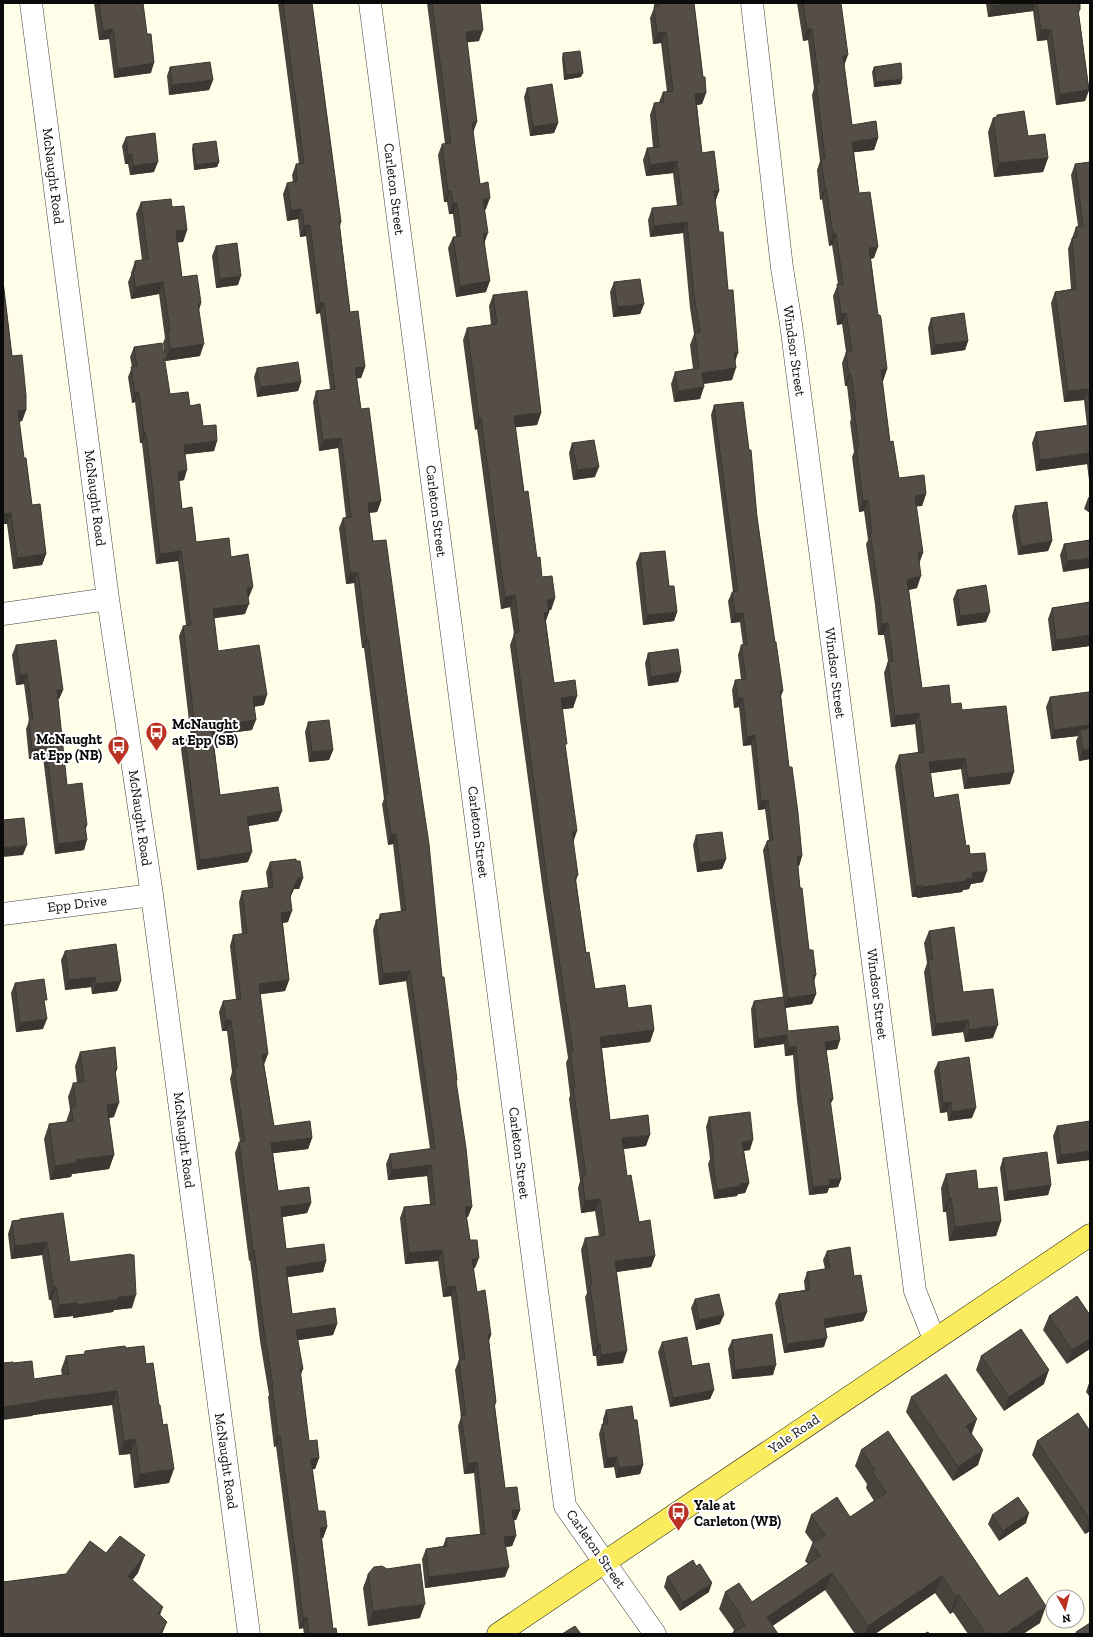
<svg xmlns="http://www.w3.org/2000/svg" width="1093" height="1637" font-family="'Zilla Slab',serif">
	<rect width="100%" height="100%" fill="#fffee9"/>
	<g fill="none" stroke-linecap="round" stroke-linejoin="round">
		<defs>
			<path id="minor" d="M31,3L108,599L152,895L249,1634
				M370,3L565,1506L655,1634
				M752,3L782,268L791,324L915,1291L934,1339
				M3,614L108,599
				M3,914L152,895"/>
			<path id="major" d="M498,1634L1090,1235"/>
		</defs>
		<!-- minor casing -->
		<use href="#minor" stroke="#3e3e3e" stroke-width="23"/>
		<!-- major casing -->
		<use href="#major" stroke="#1c1c1c" stroke-width="23"/>
		<!-- minor -->
		<use href="#minor" stroke="#fff" stroke-width="22"/>
		<!-- major -->
		<use href="#major" stroke="#fbec5d" stroke-width="22"/>
	</g>
	<!-- wall -->
	<path fill="#48433d" d="M94,3H143L151,73L114,78L109,39L99,40Z
		M278,3H312L341,222L340,227L350,312L365,367L361,378H357L361,409L381,501L377,512L369,513L373,541L442,977L457,1080L456,1083L468,1217H466L470,1240L475,1268L473,1269L477,1292L491,1335L489,1341L496,1402L495,1406L505,1488L520,1510L516,1520H514L516,1536L512,1546L506,1547L505,1577L425,1588L422,1559L426,1549L443,1546L446,1538L480,1534L474,1473L464,1474L458,1426L461,1417L455,1370L459,1360L451,1296L443,1297L438,1261L405,1264L400,1218L404,1207L430,1204L427,1176L388,1180L386,1164L390,1154L430,1149L406,981L379,985L373,930L376,920H378L380,914L401,912L393,844L388,845L382,804L384,799L373,716L364,648H362L354,583L346,584L339,528L343,518H346L338,448L319,451L313,402L316,391L330,389L320,313L316,314L306,236L300,237L298,219L287,221L283,194L287,183L293,182L292,175L296,164H299Z
		M427,3H480L479,41L467,42L473,133L480,184L486,209L485,210V242L486,292L456,297L448,248L453,237H456L453,214H449L447,202H444L438,155L442,144H445Z
		M654,3H694L703,77L706,93L702,104L697,105L702,153L719,191L715,202L719,232L728,290L735,362L732,380L704,384L700,399L674,402L671,384L675,372L693,369L690,345L694,334L690,308L683,233L650,237L648,220L652,208L677,206L673,173L646,176L643,160L647,148H653L650,115L654,103L659,102L663,92H667L661,43L653,44L650,18L654,8Z
		M797,3H841L844,64L852,125L878,138L874,150L854,152L859,193L874,258L871,259L878,315L887,369L883,381H882L890,442L899,478L926,494L922,506H916L919,562L917,588L909,590L922,688L962,710L1010,784L964,789L961,769L930,773L934,798L966,846L983,882L971,884L969,889L963,890L962,892L917,898V897H912L895,766L899,755L918,752L915,724L891,727L884,673L888,661L884,635H878L875,605L866,544L868,540L864,511L859,512L852,457L854,452L850,422L851,419L847,386H845L842,363L846,352L842,324L837,325L833,296L838,284L832,245L829,246L822,199L820,200L817,170L820,161L812,95L814,88L808,40L803,41Z
		M986,3H1080L1079,15L1089,90L1085,101L1056,105L1047,40L1037,41L1033,11L988,17Z
		M563,53L581,77L564,80L562,58Z
		M170,67L213,80L209,90L169,95L167,76Z
		M874,67L901,84L874,87L872,72Z
		M527,88L558,123L554,133L530,136L524,97Z
		M997,115L1028,136L1048,158L1043,172L994,177L988,132L993,118L996,117Z
		M126,137L154,172L130,175L128,164H125L122,146Z
		M193,144L219,162L217,167L194,170L192,149Z
		M1090,162V488L1087,464L1036,471L1032,443L1036,432L1087,426L1084,400L1064,402L1051,303L1055,292L1071,289L1068,249L1076,227L1078,226L1071,175L1075,164Z
		M141,202L172,207L187,230L183,242H177L182,277L201,303L199,310L200,356L165,361L163,343L165,338L159,294L131,299L128,282L131,275V273L135,261L142,260L136,214Z
		M216,246L238,285L216,288L212,256Z
		M3,281L12,356L26,410L22,421L19,422L24,458L32,505L46,554L42,565L13,569L7,524H3Z
		M614,282L644,304L640,314L613,317L610,292Z
		M493,295L541,413L537,425L515,427L524,492L537,558L542,577L555,598L551,610H549V612L546,621L554,683L577,696L573,708L562,709L573,841L578,875L576,881L586,953L595,989L628,1008L654,1030L650,1042L602,1048L610,1120L646,1146L623,1149L627,1176L639,1222L655,1256L651,1267L616,1272L623,1363L597,1366L596,1356H593L585,1297L587,1293L581,1250L585,1238L599,1236L595,1211L581,1213L578,1188L580,1181L569,1099L570,1095L566,1063L568,1058L543,891L510,645L514,634L510,607L501,609L477,429L475,430L463,340L467,328L491,325L489,306Z
		M931,318L968,341L965,350L931,355L928,328Z
		M134,347L170,394L190,406L203,426L217,441L214,451L185,454L184,480L179,481L182,509L196,542L231,557L249,597H248L245,614L214,618L218,651L264,705L254,707L252,730L213,735L220,795L282,811L278,821L248,826V862L197,870L181,749L185,739L191,738L179,636L183,626L186,625L178,561L156,564L142,443H140L135,402L132,403L128,377L132,367L130,357Z
		M257,368L301,382L298,391L257,397L254,377Z
		M714,405L757,517L781,697L789,767L802,856L799,866H798L800,888L816,994L812,1004L785,1008L788,1031L840,1040L837,1049L826,1050L833,1099L830,1105L841,1179L838,1187L829,1188L827,1193L809,1195L797,1100L793,1055L785,1056L784,1044L754,1048L751,1009L754,1001L783,997L763,850L767,841L769,840L765,809L758,810L751,745L743,746L739,707L734,708L732,690L735,680L741,679L738,655L741,645H743L740,622L731,623L728,601L732,592H733L711,415Z
		M572,443L595,477L573,480L569,453Z
		M1090,496V513L1084,509L1088,498Z
		M1015,506L1052,541L1048,551L1018,555L1012,516Z
		M1090,540L1063,572L1060,555L1064,544Z
		M640,553L669,586L677,612L674,621L643,625L636,563Z
		M957,590L986,622L957,626L953,599Z
		M1090,602V646L1052,651L1048,619L1052,608Z
		M16,645L63,690L59,699H58L67,785L87,825L86,829L84,850L55,854L43,757L29,759L26,729L29,721L24,684L16,685L12,655Z
		M648,653L681,672L678,682L648,686L645,663Z
		M1090,696V759L1079,761L1076,741L1078,736L1051,739L1046,707L1050,697Z
		M308,722L333,750L329,760L309,762L305,732Z
		M696,835L726,859L722,869L697,872L693,845Z
		M296,861L303,878L299,889H294L290,898L288,922L283,923L289,980L285,991L260,994L264,1064L274,1126L312,1138L308,1149L273,1153L278,1191L311,1203L307,1213L282,1217L286,1249L326,1261L323,1272L287,1277L292,1314L337,1324L333,1335L298,1340L301,1376L309,1441L319,1458L315,1469H312L318,1511L327,1527L323,1538L322,1539L333,1629L337,1634H304L303,1628L299,1629L292,1569L276,1446L274,1447L268,1397L269,1395L260,1341L250,1260L249,1261L235,1153L239,1142H240L230,1079L232,1072L227,1031H222L219,1012L223,1001L236,999L230,946L233,935L242,934L239,902L242,891L268,888L266,872L270,862Z
		M929,931L963,992L993,1038L965,1042L963,1032L932,1036L924,972L927,963L924,943Z
		M65,951L121,981L117,991L92,994L91,987L65,990L61,960Z
		M15,983L45,1005L43,1029L16,1032L11,993Z
		M80,1052L117,1069L115,1074L114,1117L109,1118L114,1155L109,1169L72,1174L71,1177L50,1180L44,1139L49,1124L66,1122L70,1110L68,1097L73,1083H77L75,1066Z
		M938,1062L972,1118L948,1121L947,1112L940,1113L934,1071Z
		M709,1117L750,1150L744,1151L749,1183L745,1193L738,1194L737,1196L714,1199L708,1164L710,1159L706,1127Z
		M1090,1121V1160L1057,1164L1053,1136L1057,1126Z
		M1003,1158L1051,1185L1048,1195L1004,1201L1000,1168Z
		M946,1174L1001,1221L996,1236L949,1241L946,1212H943L941,1188Z
		M20,1219L70,1262L132,1308L114,1310L113,1312L73,1318V1316L54,1318L51,1300H49L42,1255L11,1259L8,1234L12,1221L19,1220Z
		M827,1251L854,1276L867,1312L863,1321L825,1328L824,1347L784,1353L775,1303L779,1294L805,1290L804,1281L807,1272L825,1269L823,1260Z
		M695,1299L720,1324L696,1330L691,1308Z
		M1090,1315L1067,1364L1043,1330L1049,1316Z
		M732,1340L773,1375L732,1379L728,1349Z
		M662,1342L692,1366L714,1390L710,1399L670,1407L658,1352Z
		M126,1348L146,1364L169,1483L134,1488L130,1454L119,1455L112,1405L33,1415L32,1416L13,1363L34,1379L62,1375L61,1370L66,1356L84,1354L85,1351Z
		M981,1356L1044,1384L1004,1411L976,1370Z
		M1090,1380V1397L1086,1392Z
		M911,1397L972,1433L978,1465L953,1481L906,1412Z
		M606,1410L634,1420L643,1465L640,1474L616,1478L614,1467L604,1468L599,1434L602,1424H603V1419Z
		M1090,1431V1531L1085,1534L1032,1455L1037,1441Z
		M861,1450L999,1596L1040,1623L1023,1634H968L953,1612L950,1614L935,1593L875,1634H855L825,1590L772,1626L733,1632L734,1630L719,1609L725,1592L752,1602L808,1564L805,1561L812,1544L813,1543L805,1532L811,1515L850,1517L874,1501L866,1488L867,1484L855,1466Z
		M992,1515L1026,1523L999,1541L988,1524Z
		M368,1574L420,1618L368,1626L363,1588Z
		M667,1577L709,1592L680,1611L664,1587Z"/>
	<!-- shaded-wall -->
	<path fill="#3b3732" d="M1013,3H1036L1033,11L988,17L992,6Z
		M113,29L109,39L99,40L103,31Z
		M807,29H812L808,40L803,41Z
		M1051,29L1047,40L1037,41L1041,30Z
		M483,30L479,41L462,43L466,32Z
		M666,32L661,43L653,44L657,33Z
		M848,55L844,66L843,56Z
		M154,63L151,73L114,78L118,69Z
		M583,73L581,77L564,80L566,75Z
		M902,79L901,84L874,87L876,82Z
		M213,80L209,90L169,95L172,85Z
		M1089,90L1085,101L1056,105L1060,94Z
		M706,93L702,104L691,106L695,94Z
		M477,122L473,133L472,123Z
		M558,123L554,133L530,136L533,127Z
		M878,138L874,150L848,153L852,142Z
		M132,154L128,164H125L128,155Z
		M1048,158L1043,172L994,177L999,163Z
		M677,161L673,173L646,176L650,165Z
		M158,162L154,172L130,175L133,166Z
		M219,162L217,167L194,170L196,165Z
		M825,188H826L822,199L820,200Z
		M448,191H451L447,202H444Z
		M714,191H719L715,202Z
		M490,198L486,209L479,210L483,199Z
		M453,203H457L453,214H449Z
		M302,209L298,219L287,221L291,210Z
		M687,222L683,233L650,237L654,226Z
		M310,225L306,236L300,237L304,226Z
		M187,230L183,242L171,243L176,231Z
		M488,233L484,244L483,234Z
		M833,234H836L832,245L829,246Z
		M878,247L874,258L865,259L869,248Z
		M241,276L238,285L216,288L220,279Z
		M490,281L486,292L456,297L460,286Z
		M163,282L159,294L131,299L135,287Z
		M201,303L197,315L198,304Z
		M320,303H324L320,313L316,314Z
		M644,304L640,314L613,317L617,307Z
		M846,313L842,324L837,325L841,314Z
		M968,341L965,350L931,355L935,345Z
		M204,344L200,356L165,361L170,349Z
		M734,353H738L734,365Z
		M365,367L361,378L352,379L355,368Z
		M736,368L732,380L698,384L702,373Z
		M887,369L883,381L877,382L881,370Z
		M851,374L847,386H845L849,375Z
		M301,382L298,391L257,397L260,387Z
		M704,387L700,399L674,402L678,391Z
		M1088,389L1084,400L1064,402L1068,391Z
		M139,392L135,402L132,403L135,393Z
		M26,410L22,421L14,422L18,411Z
		M541,413L537,425L510,428L514,416Z
		M479,418H481L477,429L475,430Z
		M144,433H146L142,443H140Z
		M341,438L338,448L319,451L323,440Z
		M217,441L214,451L180,455L184,445Z
		M1090,453V456L1087,464L1036,471L1040,460Z
		M599,467L595,477L573,480L577,470Z
		M187,470L184,480L174,482L178,472Z
		M926,494L922,506L911,507L915,496Z
		M868,500L864,511L859,512L863,501Z
		M381,501L377,512L364,513L368,503Z
		M11,513L7,524H3V514Z
		M1052,541L1048,551L1018,555L1021,546Z
		M181,551L178,561L156,564L160,554Z
		M918,553H923L919,564Z
		M46,554L42,565L13,569L17,558Z
		M1090,558V568L1063,572L1067,561Z
		M358,572L354,583L346,584L350,573Z
		M921,576L917,588L903,591L907,580Z
		M253,587L249,597L243,598L247,588Z
		M515,595L510,607L501,609L505,597Z
		M555,598L551,610L543,611L547,600Z
		M249,604L245,614L209,619L213,609Z
		M549,612L544,624V613Z
		M677,612L674,621L643,625L647,615Z
		M990,612L986,622L957,626L960,616Z
		M743,613L740,622L731,623L735,614Z
		M888,623L884,635H878L882,624Z
		M1090,635V646L1052,651L1056,640Z
		M366,638H368L364,648H362Z
		M681,672L678,682L648,686L651,677Z
		M27,674L24,684L16,685L20,675Z
		M57,690H63L59,699L53,700Z
		M780,691H783L779,701Z
		M267,695L264,705L249,707L253,697Z
		M577,696L573,708L557,710L561,698Z
		M738,698H743L739,707L734,708Z
		M919,713L915,724L891,727L895,716Z
		M256,720L252,730L208,736L211,726Z
		M1090,725V734L1080,730L1078,736L1051,739L1054,730Z
		M755,735L751,745L743,746L747,737Z
		M46,748L43,757L29,759L32,749Z
		M1090,749V759L1079,761L1083,750Z
		M333,750L329,760L309,762L312,752Z
		M965,758L961,769L925,774L929,762Z
		M1014,772L1010,784L964,789L968,778Z
		M768,800L765,809L758,810L761,801Z
		M282,811L278,821L243,827L247,817Z
		M577,831L573,843L572,832Z
		M391,834H396L393,844L388,845Z
		M87,840L84,850L55,854L58,844Z
		M27,845L23,855L3,857V848Z
		M252,852L248,862L197,870L200,860Z
		M802,856L799,866L794,867L797,857Z
		M726,859L722,869L697,872L700,863Z
		M987,871L983,882L971,884L969,889L963,890L962,892L917,898L922,887L966,879L972,873Z
		M298,878H303L299,889H294L286,906L290,895Z
		M921,885L917,897H912L916,886Z
		M292,911L288,922L277,924L281,913Z
		M410,971L406,981L379,985L383,974Z
		M813,975H816L813,985Z
		M95,977L91,987L65,990L69,980Z
		M289,980L285,991L255,995L259,984Z
		M121,981L117,991L92,994L96,984Z
		M816,994L812,1004L784,1008L788,998Z
		M47,1019L43,1029L16,1032L20,1023Z
		M226,1020H231L227,1031H222Z
		M968,1020L963,1032L932,1036L936,1024Z
		M998,1025L993,1038L965,1042L969,1030Z
		M654,1030L650,1042L596,1049L600,1037Z
		M787,1035L784,1044L754,1048L758,1039Z
		M840,1040L837,1049L822,1051L825,1042Z
		M796,1046L793,1055L785,1056L788,1048Z
		M268,1054L264,1065L262,1055Z
		M115,1069H117L112,1083Z
		M830,1099H833L829,1107Z
		M951,1102L947,1112L940,1113L943,1103Z
		M119,1103L114,1117L102,1119L107,1105Z
		M976,1108L972,1118L948,1121L952,1112Z
		M650,1135L646,1146L617,1150L622,1138Z
		M312,1138L308,1149L267,1154L271,1143Z
		M753,1140L750,1150L739,1151L742,1142Z
		M1090,1151V1160L1057,1164L1061,1155Z
		M114,1155L109,1169L72,1174L71,1177L50,1180L55,1166L76,1160Z
		M431,1165L427,1176L388,1180L392,1170Z
		M841,1179L838,1187L829,1188L827,1193L809,1195L813,1187L829,1180Z
		M749,1183L745,1193L738,1194L737,1196L714,1199L717,1190L740,1184Z
		M1051,1185L1048,1195L1004,1201L1008,1191Z
		M949,1198H951L946,1212H943Z
		M600,1199L595,1211L581,1213L585,1201Z
		M311,1203L307,1213L277,1218L281,1207Z
		M465,1207H472L468,1217L461,1218Z
		M1001,1221L996,1236L949,1241L955,1227Z
		M47,1242L42,1255L11,1259L15,1246Z
		M253,1250H254L250,1260L249,1261Z
		M442,1250L438,1261L405,1264L409,1253Z
		M655,1256L651,1267L610,1273L615,1261Z
		M479,1258L475,1268L468,1269L472,1259Z
		M326,1261L323,1272L282,1278L286,1267Z
		M455,1286L451,1296L443,1297L447,1287Z
		M53,1287H56L51,1300H49Z
		M136,1295L132,1308L114,1310L113,1312L73,1318L77,1305L118,1297Z
		M77,1303L73,1316L54,1318L59,1305Z
		M867,1312L863,1321L821,1329L824,1319Z
		M724,1315L720,1324L696,1330L699,1320Z
		M337,1324L333,1335L293,1341L296,1330Z
		M488,1335H491L487,1345Z
		M827,1338L824,1347L784,1353L787,1344Z
		M1090,1338V1349L1067,1364L1072,1350Z
		M598,1344H600L596,1356H593Z
		M627,1351L623,1363L597,1366L601,1355Z
		M776,1365L773,1375L732,1379L735,1370Z
		M300,1369H303L299,1380Z
		M1049,1370L1044,1384L1004,1411L1009,1397Z
		M714,1390L710,1399L670,1407L673,1398Z
		M117,1391L112,1405L33,1415L32,1416L3,1420V1407L37,1401Z
		M977,1419L972,1433L961,1440L966,1426Z
		M278,1436H280L276,1446L274,1447Z
		M135,1439L130,1454L119,1455L124,1441Z
		M983,1450L978,1465L953,1481L958,1467Z
		M617,1457L614,1467L604,1468L607,1458Z
		M319,1458L315,1469L307,1470L311,1459Z
		M477,1462L474,1473L464,1474L468,1464Z
		M643,1465L640,1474L616,1478L619,1468Z
		M174,1469L169,1483L134,1488L140,1474Z
		M512,1510H520L516,1520L509,1521Z
		M1029,1513L1026,1523L999,1541L1003,1531Z
		M1090,1520V1531L1085,1534Z
		M327,1527L323,1538L316,1539L320,1528Z
		M516,1536L512,1546L501,1548L504,1537Z
		M145,1555L138,1573L121,1595L128,1576Z
		M509,1567L505,1577L425,1588L429,1577Z
		M832,1573L825,1590L761,1634L767,1617Z
		M942,1576L935,1593L875,1634H865L868,1626Z
		M712,1583L709,1592L680,1611L683,1602Z
		M959,1595L953,1612L950,1614L956,1597Z
		M425,1604L420,1618L368,1626L373,1611Z
		M1046,1606L1040,1623L1023,1634H1005Z
		M163,1607L156,1626L158,1613Z
		M307,1617L303,1628L299,1629L303,1618Z
		M167,1622L162,1634H159Z"/>
	<!-- building -->
	<path fill="#544e47" stroke="#3b3732" d="M99,3H143L147,34H151L154,63L118,69L113,29L103,31Z
		M283,3H312L341,222H339L350,312L358,311L365,367L355,368L361,409L369,408L381,501L368,503L373,541L386,540L409,710L429,844L442,977H444L450,1024L457,1080L456,1081L466,1148L472,1207H465L470,1240H477L479,1258L472,1259L477,1292L485,1290L491,1335H488L496,1402L494,1403L505,1488L517,1487L520,1510H512L516,1536L504,1537L509,1567L429,1577L426,1549L447,1546L446,1538L485,1534L477,1462L468,1464L461,1415H466L459,1360L465,1359L455,1286L447,1287L442,1250L409,1253L404,1207L435,1204L431,1165L392,1170L390,1154L435,1148L410,971L383,974L376,920L381,919L380,914L403,911L402,910H406L396,834H391L385,794L388,793L377,706L368,638H366L358,572L350,573L343,518L351,517L341,438L323,440L316,391L335,389L324,303H320L310,225L304,226L302,209L291,210L287,183L297,181L296,164L304,163Z
		M432,3H480L483,30L466,32L477,122L472,123L480,184L488,182L490,198L483,199L488,233L483,234L490,281L460,286L453,237L461,236L457,203H453L451,191H448L442,144L451,143Z
		M659,3H694L703,77H705L706,93L695,94L702,153L714,151L719,191H714L719,232H723L728,290H733L738,353H734L736,368L702,373L704,387L678,391L675,372L699,368L695,333L700,332L694,296L687,222L654,226L652,208L682,205L677,161L650,165L647,148L659,147L654,103L664,102L663,92L673,91L666,32L657,33L654,7L660,6Z
		M803,3H841L848,55L843,56L852,125L876,121L878,138L852,142L859,193L870,192L878,247L869,248L878,315H880L881,318L887,369L881,370L890,442L893,441L899,478L924,475L926,494L915,496L923,553H918L921,576L907,580L922,688L949,685L951,704L961,703L962,710L1006,706L1014,772L968,778L965,758L929,762L934,798L958,794L966,846L969,845L970,854L985,853L987,871L972,873L973,878L966,879V881L922,887L921,885L916,886L899,755L924,752L919,713L895,716L888,662L893,661L888,623L882,624L879,594L870,533H872L868,500L863,501L856,446H859L854,411L856,410L851,374L849,375L846,352L852,351L846,313L841,314L837,284H843L836,234H833L826,188H825L821,159L825,158L816,83H819L812,29H807Z
		M992,3H1013L992,6Z
		M1037,3H1080V10H1078L1089,90L1060,94L1051,29L1041,30Z
		M580,51L583,73L566,75L563,53Z
		M210,62L213,80L172,85L170,67Z
		M901,63L902,79L876,82L874,67Z
		M552,84L558,123L533,127L527,88Z
		M1024,111L1028,136L1045,134L1048,158L999,163L993,118L997,117V115Z
		M155,133L158,162L133,166L132,154L128,155L126,137Z
		M216,141L219,162L196,165L193,144Z
		M1090,162V406L1088,389L1068,391L1055,292L1076,289L1072,238L1077,237L1076,227L1083,226L1075,164Z
		M171,199L172,207L184,206L187,230L176,231L182,277L197,275L201,303L198,304L204,344L170,349L168,331H170L163,282L135,287L133,270H136L135,261L148,259L141,202Z
		M237,243L241,276L220,279L216,246Z
		M640,279L644,304L617,307L614,282Z
		M3,281L12,356L22,355L26,395V410L18,411L24,458H26L32,505L40,504L46,554L17,558L11,513L3,514Z
		M527,291L541,413L514,416L524,492L528,491L537,558L540,557L542,577L552,576L555,598L547,600L549,612L544,613L554,683L575,680L577,696L561,698L567,744H565L577,831L572,832L578,875L575,876L586,953L589,952L595,989L625,985L628,1008L651,1005L654,1030L600,1037L610,1120L648,1115L650,1135L622,1138L627,1176L631,1175L639,1222L650,1220L655,1256L615,1261L627,1351L601,1355L600,1344H598L590,1286L592,1285L585,1238L605,1235L600,1199L585,1201L582,1176H586L573,1087H575L570,1051H573L547,880L514,633L519,632L515,595L505,597L481,418H479L467,328L497,324L493,295Z
		M964,313L968,341L935,345L931,318Z
		M162,343L170,394L188,392L190,406L200,404L203,426L216,425L217,441L184,445L187,470L178,472L182,509L192,507L196,542L229,538L231,557L248,554L253,587L247,588L249,604L213,609L218,651L259,645L267,695L253,697L256,720L211,726L220,795L278,787L282,811L247,817L252,852L200,860L185,739L196,737L183,626L191,625L181,551L160,554L146,433H144L139,392L135,393L131,367L137,366L134,347Z
		M298,362L301,382L260,387L257,368Z
		M743,402L749,450H751L757,517L767,587L775,642H776L783,691H780L789,767H792L798,813L802,856L797,857L800,888H802L809,950H813L816,975H813L816,994L788,998L767,841L773,840L768,800L761,801L755,735L747,737L743,698H738L735,680L746,679L741,645L747,644L743,613L735,614L732,592L738,591L714,405Z
		M1090,425V453L1040,460L1036,432Z
		M594,440L599,467L577,470L572,443Z
		M1047,502L1052,541L1021,546L1015,506Z
		M1090,540V558L1067,561L1064,544Z
		M665,551L669,586H674L677,612L647,615L640,553Z
		M986,585L990,612L960,616L957,590Z
		M1090,602V635L1056,640L1052,608Z
		M56,640L63,690H57L67,785L82,783L87,825H85L87,840L58,844L46,748L32,749L29,720L33,719L27,674L20,675L16,645Z
		M678,649L681,672L651,677L648,653Z
		M1089,692L1090,696V725L1054,730L1050,697Z
		M329,720L333,750L312,752L308,722Z
		M1090,728V749L1083,750L1080,730Z
		M24,818L27,845L3,848V820Z
		M722,832L726,859L700,863L696,835Z
		M296,859V861H300L303,878H298L290,895L292,911L281,913L289,980L259,984L268,1054L262,1055L274,1126L310,1121L312,1138L271,1143L278,1191L309,1187L311,1203L281,1207L286,1249L324,1244L326,1261L286,1267L292,1314L335,1308L337,1324L296,1330L303,1369H300L309,1441L317,1440L319,1458L311,1459L318,1511H325L327,1527L320,1528L333,1629L336,1628L337,1634H309L307,1617L303,1618L296,1558L280,1436H278L272,1386H273L264,1330L254,1250H253L239,1142L245,1141L234,1068L237,1067L231,1020H226L223,1001L241,999L233,935L247,933L242,891L273,887L270,862Z
		M954,927L963,992L993,989L998,1025L969,1030L968,1020L936,1024L928,960L933,959L929,931Z
		M116,944L121,981L96,984L95,977L69,980L65,951Z
		M44,979L47,1000H44L47,1019L20,1023L15,983Z
		M784,997L788,1031L838,1026L840,1040L825,1042L833,1099H830L841,1179L829,1180L830,1185L813,1187L800,1092L796,1046L788,1048L787,1035L758,1039L754,1001Z
		M115,1047L117,1069H115L119,1103L107,1105L114,1155L76,1160L77,1163L55,1166L49,1124L73,1121L71,1107L76,1106L73,1083L84,1082L80,1052Z
		M969,1057L976,1108L952,1112L951,1102L943,1103L938,1062Z
		M750,1112L753,1140L742,1142L749,1183L740,1184L741,1186L717,1190L712,1154H714L709,1117Z
		M1090,1121V1151L1061,1155L1057,1126Z
		M1047,1152L1051,1185L1008,1191L1003,1158Z
		M976,1170L978,1189L997,1187L1001,1221L955,1227L951,1198H949L946,1174Z
		M63,1213L70,1262L131,1254V1255H134L136,1295L118,1297V1299L77,1305V1303L59,1305L56,1287H53L47,1242L15,1246L12,1221L20,1220V1219Z
		M850,1247L854,1276L861,1275L867,1312L824,1319L827,1338L787,1344L779,1294L810,1290L807,1272L830,1268L827,1251Z
		M719,1294L724,1315L699,1320L695,1299Z
		M1077,1296L1090,1315V1338L1072,1350L1049,1316Z
		M1021,1329L1049,1370L1009,1397L981,1356Z
		M772,1334L776,1365L735,1370L732,1340Z
		M687,1337L692,1366L709,1363L714,1390L673,1398L662,1342Z
		M125,1346L126,1348L144,1346L146,1364L153,1363L159,1405H160L163,1425L167,1424L174,1469L140,1474L135,1439L124,1441L117,1391L37,1401L38,1402L3,1407V1363L13,1362V1363L32,1361L34,1379L69,1374L66,1356L85,1354V1351Z
		M946,1374L977,1419L966,1426L983,1450L958,1467L911,1397Z
		M632,1406L634,1420H637L643,1465L619,1468L617,1457L607,1458L602,1424H608L606,1410Z
		M1078,1413L1090,1431V1520L1037,1441Z
		M888,1431L999,1596L1027,1577L1046,1606L1005,1634H986L959,1595L956,1597L942,1576L868,1626L832,1573L767,1617L778,1634H731L745,1625L739,1616L741,1615L725,1592L739,1583L752,1602L820,1556L812,1544L825,1535L811,1515L837,1497L850,1517L886,1493L872,1471L875,1470L861,1450Z
		M1018,1497L1029,1513L1003,1531L992,1515Z
		M120,1536L145,1555L128,1576L163,1607L158,1613L167,1622L159,1634H3V1582L66,1574L90,1541L106,1553Z
		M693,1560L696,1566L700,1564L712,1583L683,1602L667,1577Z
		M420,1564L425,1604L373,1611L368,1574L374,1567L382,1566L387,1569Z
		M1090,1623V1634H1077L1076,1632Z
		M575,1626L581,1634H562Z
		M928,1632L929,1634H924Z"/>
	<!-- icons -->
	<defs>
		<symbol id="bus-pin" viewBox="-11 -11 22 30"><path d="M0 17L-7.5 6A9.5 9.5 0 1 1 7.5 6Z" fill="#bc3222" stroke="#fff"/><path d="M-5-6H5V4H4V6H2V4H-2V6H-4V4H-5ZM-3.5-4V0h7V-4ZM-3.5 1.2v1.5H-2V1.2ZM2 1.2v1.5H3.5V1.2Z" fill="#fff"/></symbol>
	</defs>
	<g fill-rule="evenodd">
		<use href="#bus-pin" x="144" y="720" width="25" height="34"/>
		<use href="#bus-pin" x="106" y="734" width="25" height="34"/>
		<use href="#bus-pin" x="666" y="1500" width="25" height="34"/>
	</g>
	<g text-anchor="middle" dominant-baseline="central" stroke-width="4" stroke-linejoin="round" paint-order="stroke">
		<!-- street labels -->
		<g font-size="14" fill="#0b0b0b" stroke="#fff">
			<text transform="translate(53 176) rotate(83)">McNaught Road</text>
			<text transform="translate(394 189) rotate(83)">Carleton Street</text>
			<text transform="translate(794 351) rotate(82)">Windsor Street</text>
			<text transform="translate(95 498) rotate(83)">McNaught Road</text>
			<text transform="translate(436 511) rotate(83)">Carleton Street</text>
			<text transform="translate(835 673) rotate(83)">Windsor Street</text>
			<text transform="translate(140 818) rotate(82)">McNaught Road</text>
			<text transform="translate(478 832) rotate(83)">Carleton Street</text>
			<text transform="translate(77 904) rotate(-7)">Epp Drive</text>
			<text transform="translate(877 994) rotate(83)">Windsor Street</text>
			<text transform="translate(184 1140) rotate(83)">McNaught Road</text>
			<text transform="translate(519 1153) rotate(83)">Carleton Street</text>
			<text transform="translate(794 1434) rotate(-34)">Yale Road</text>
			<text transform="translate(226 1461) rotate(82)">McNaught Road</text>
			<text transform="translate(596 1549) rotate(55)">Carleton Street</text>
		</g>
		<!-- poi labels -->
		<g font-size="14" font-weight="bold" fill="#0b0b0b" stroke="#fff" text-anchor="start">
			<text x="172" y="724">McNaught<tspan x="172" dy="16">at Epp (SB)</tspan></text>
			<text x="102" y="739" text-anchor="end">McNaught<tspan x="102" dy="16">at Epp (NB)</tspan></text>
			<text x="694" y="1505">Yale at<tspan x="694" dy="16">Carleton (WB)</tspan></text>
		</g>
	</g>
	<!-- border -->
	<rect width="1093" height="1637" fill="none" stroke="#0b0b0b" stroke-width="8"/>
	<!-- north arrow -->
	<g transform="translate(1065 1609) rotate(172)"><circle r="19" fill="#ffffff" stroke="#9d9d9d"/>
	<path d="M0-3L7 15L0 10L-7 15Z" fill="#bc3222"/>
	<text y="-6" font-size="11" font-weight="bold" text-anchor="middle" fill="#0b0b0b">N</text>
	</g>
</svg>
